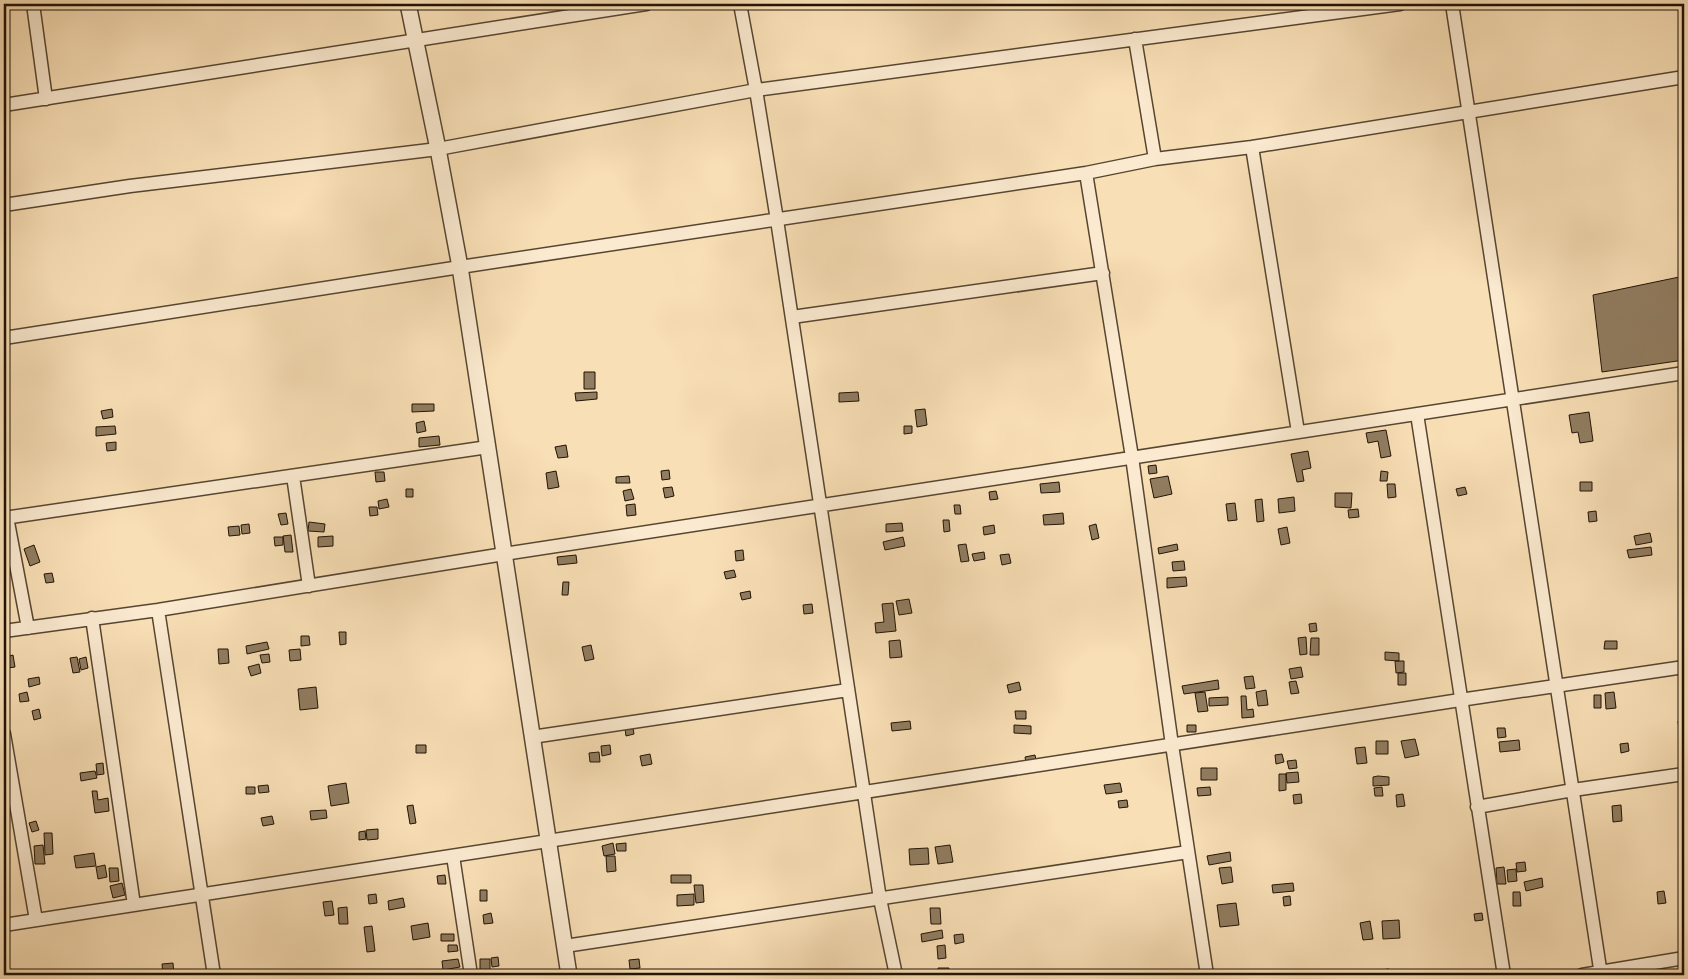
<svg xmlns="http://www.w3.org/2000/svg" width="1688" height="979" font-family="'Libre Bodoni',serif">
	<rect width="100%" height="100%" fill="#f9dfb6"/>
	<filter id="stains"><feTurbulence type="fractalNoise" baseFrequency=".004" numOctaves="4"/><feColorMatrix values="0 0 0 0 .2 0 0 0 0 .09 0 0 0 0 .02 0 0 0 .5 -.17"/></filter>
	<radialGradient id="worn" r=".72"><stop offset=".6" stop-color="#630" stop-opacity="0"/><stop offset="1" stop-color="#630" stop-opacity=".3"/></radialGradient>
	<!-- building -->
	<path fill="#917d61" stroke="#201304" d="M1684,276V360L1602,372L1593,295Z
		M584,372H595V389H584Z
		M597,392V399L576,401L575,393Z
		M858,392L859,401L839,402V393Z
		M412,404H434V411L412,412Z
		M112,409L113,417L103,419L101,411Z
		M925,409L927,425L917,427L915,410Z
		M1589,412L1593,441L1580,443L1578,432L1572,433L1569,415Z
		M424,421L426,431L417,433L416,423Z
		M115,426L116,434L96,436V427Z
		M904,426H912V433L904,434Z
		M1386,430L1391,456L1381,458L1378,441L1368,443L1366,433Z
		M439,436L440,445L419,447V438Z
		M116,442V450L107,451L106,443Z
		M566,445L568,457L558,458L555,447Z
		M1308,451L1311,468L1302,470L1304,481L1297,482L1291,454Z
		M1156,465L1157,473L1149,474L1148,466Z
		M669,470L670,479L662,480L661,471Z
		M556,471L559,487L548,489L546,473Z
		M1381,471L1388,472L1387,481H1380Z
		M375,472H384L385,481L376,482Z
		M629,476L630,483H616V477Z
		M1168,476L1172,494L1154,498L1150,479Z
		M1059,482L1060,492L1041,493L1040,484Z
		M1580,482H1592V491H1580Z
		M1387,484H1395L1396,497L1388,498Z
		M672,487L674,496L665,498L663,488Z
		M1465,487L1467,494L1458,496L1456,489Z
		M406,489H413V497H406Z
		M631,489L634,499L625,501L623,491Z
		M996,491L998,499L990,500L989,492Z
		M1335,493H1352L1351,508L1335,507Z
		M1294,497L1295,511L1279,513L1278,499Z
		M387,499L389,507L379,509L378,501Z
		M1262,499L1264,521L1257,522L1255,500Z
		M1235,503L1237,520L1228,521L1226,504Z
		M635,504L636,515L627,516L626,505Z
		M954,505H960L961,514H955Z
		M369,507H377L378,515L370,516Z
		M1358,509L1359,517L1349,518L1348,510Z
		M1596,511L1597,521L1589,522L1588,512Z
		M286,513L288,524L281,525L278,514Z
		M1063,513L1064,524L1044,525L1043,515Z
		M943,520H949L950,531L944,532Z
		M309,522L325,524L324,532L308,531Z
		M902,523L903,531L886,532V524Z
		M249,524L250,533L242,534L241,525Z
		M1096,524L1099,538L1092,540L1089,526Z
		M994,525L995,533L984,535L983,527Z
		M239,526L240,535L229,536L228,527Z
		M1287,527L1290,543L1281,545L1278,529Z
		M1650,533L1652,542L1636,545L1634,536Z
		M291,535L293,552H285L283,536Z
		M333,536V546L318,547V537Z
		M274,537H283V545L275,546Z
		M903,537L905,546L885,550L883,542Z
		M966,544L969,561L961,562L958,545Z
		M1177,544L1178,550L1159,554L1158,548Z
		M34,545L40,562L30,566L24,549Z
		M1651,547L1652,555L1629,558L1627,550Z
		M743,550L744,560L736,561L735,551Z
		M984,552L985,559L974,561L972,554Z
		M1009,554L1011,563L1002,565L1000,555Z
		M576,555L577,563L558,565L557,557Z
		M1184,561L1185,570L1173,571L1172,562Z
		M734,570L736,577L726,579L724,572Z
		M52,573L54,582L46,583L44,574Z
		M1186,577L1187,586L1167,588V578Z
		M563,582H569L568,595H562Z
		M750,591L751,598L742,600L740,593Z
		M909,599L912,613L899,615L896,601Z
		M893,603L896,631L876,633L875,623L884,622L882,604Z
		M812,604L813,613L804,614L803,605Z
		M1316,623L1317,631L1310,632L1309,624Z
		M339,632H346V644L340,645Z
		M301,636H309L310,645L301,646Z
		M1306,637L1307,654L1300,655L1298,638Z
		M1311,638H1319V655H1310Z
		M900,640L902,657L890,658L889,641Z
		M1605,641H1617V649H1604Z
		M267,642L269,649L247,654L246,646Z
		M591,645L594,659L585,661L582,647Z
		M218,649H228L229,663L219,664Z
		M300,649L301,660L290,661L289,650Z
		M1385,652L1399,653V661L1385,660Z
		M269,654L270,662L262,663L260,655Z
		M13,655L15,667L8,668L6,657Z
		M77,657L80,672L73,673L70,658Z
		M86,657L88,668L81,670L79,659Z
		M1395,661H1404V672L1396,673Z
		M259,664L261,673L251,676L248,667Z
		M1301,667L1303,677L1291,679L1289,669Z
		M1398,673H1406V685H1398Z
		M1253,676L1255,688L1246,689L1244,677Z
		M39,677L40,684L29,687L28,679Z
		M1218,680L1219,689L1184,694L1182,686Z
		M1296,681L1299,693L1291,694L1289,682Z
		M1019,682L1021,690L1009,693L1007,685Z
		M316,687L318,708L300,710L298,689Z
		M1266,690L1268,705L1258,706L1256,692Z
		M27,692L29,701L20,702L19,694Z
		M1205,692L1208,711L1198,712L1195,693Z
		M1614,692L1616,708L1606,709L1605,693Z
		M1594,695H1601V708H1594Z
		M1241,696H1246L1247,710L1253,709L1254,717L1242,718Z
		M1228,697V705L1209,706V698Z
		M39,709L41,718L34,720L32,711Z
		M1015,711H1026V719H1016Z
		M1684,720V730H1679L1678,721Z
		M910,721L911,729L892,731L891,723Z
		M1014,725L1031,726V734L1014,733Z
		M1187,725H1196V732H1187Z
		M633,728L634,734L626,736L625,729Z
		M1497,728H1505L1506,737L1498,738Z
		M1415,739L1419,755L1405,758L1401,741Z
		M1519,740L1520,750L1500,752L1499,742Z
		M1376,741H1388V754H1376Z
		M1628,743L1629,751L1621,753L1620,744Z
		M416,745H426V753H416Z
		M610,745L611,754L602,756L601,746Z
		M1365,747L1367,763L1357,764L1355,748Z
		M599,752L600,762H590L589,753Z
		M650,754L652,764L642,766L640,756Z
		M1282,754L1284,762L1276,764L1275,755Z
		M1035,755L1036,760L1026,762L1025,757Z
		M1296,760L1297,768L1289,769L1287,761Z
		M103,763L104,774L97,775L96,764Z
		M1201,768H1217V780H1201Z
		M95,771L97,778L81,781L80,773Z
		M1298,772L1299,782L1287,783L1286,773Z
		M1279,774H1286V790L1279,791Z
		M1378,776L1389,777V785L1373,786V777Z
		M346,783L349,803L331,806L328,786Z
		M1120,783L1122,792L1106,794L1104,785Z
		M268,785L269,792L259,793L258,786Z
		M246,787H255V794H246Z
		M1210,787L1211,795L1198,796L1197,788Z
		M1382,787L1383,796H1375L1374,788Z
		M92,791H97L98,800L108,798L109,811L95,813Z
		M1301,794L1302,803L1294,804L1293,795Z
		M1403,794L1405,806L1397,807L1396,795Z
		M1127,800L1128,807L1119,808L1118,801Z
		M413,805L416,823L410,824L407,806Z
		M1621,805L1622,821L1613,822L1612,806Z
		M326,810L327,818L311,820L310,811Z
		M272,816L274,824L263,826L261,818Z
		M36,821L39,830L32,832L29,823Z
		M378,829V839L367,840L366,830Z
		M365,831L366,839L359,840V832Z
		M44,833H52L53,854L45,855Z
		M613,843L615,854L604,856L602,846Z
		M626,843V851H617L616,844Z
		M43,845L45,864H35L34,846Z
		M950,845L953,862L938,864L935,847Z
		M928,848L929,864L910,865L909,849Z
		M1230,852L1231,861L1209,865L1207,856Z
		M94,853L96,866L76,868L74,856Z
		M606,856H615L616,871L607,872Z
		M1525,862L1526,871L1517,872L1516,863Z
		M105,865L107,877L98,879L96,867Z
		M1231,867L1233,882L1222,884L1219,868Z
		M1504,867L1506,884H1497L1496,868Z
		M109,868H118L119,881L110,882Z
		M1516,869L1517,881L1508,882L1507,870Z
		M445,875L446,884H438L437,876Z
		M671,875H691V883H671Z
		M1542,878L1543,887L1526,891L1524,882Z
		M4,882H6L7,891H4Z
		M122,883L125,895L113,898L110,886Z
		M1293,883L1294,891L1273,893L1272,885Z
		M694,885H703L704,902L696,903Z
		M480,890H487V901H480Z
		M1664,891L1666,903L1658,904L1657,892Z
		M1513,892H1520L1521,906H1513Z
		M376,894L377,903L369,904L368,895Z
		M694,894V905L677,906V895Z
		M1290,896L1291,905L1284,906L1283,897Z
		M403,898L405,907L389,910L388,901Z
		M332,901L334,915L325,916L323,902Z
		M1236,903L1239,925L1220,927L1217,905Z
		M347,907L348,924H339L338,908Z
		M930,908H940L941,924H931Z
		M491,913L493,923L484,924L483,915Z
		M1482,913L1483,920L1475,921L1474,914Z
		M1399,920L1400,938L1383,939L1382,921Z
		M1370,921L1373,939L1363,940L1360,923Z
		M428,923L430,937L413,940L411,926Z
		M372,926L375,951L367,952L364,927Z
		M942,930L943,938L922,942L921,934Z
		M441,934H454V941H441Z
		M963,934L964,942L955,944L954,935Z
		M448,945H457L458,951L448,952Z
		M945,945L946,958L938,959L937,946Z
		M498,957L499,966L492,967L491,958Z
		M458,959L460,967L443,970L442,961Z
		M480,959H490V975H480Z
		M639,959L640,968L630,969L629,960Z
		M173,963L174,975H163L162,964Z
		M938,968H949L948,975H938Z
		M1389,969L1390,975H1380V970Z
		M1649,969L1651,975H1633L1632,973Z"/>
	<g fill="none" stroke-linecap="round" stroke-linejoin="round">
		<defs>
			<path id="minor" d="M33,4L46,99
				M740,4L756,90L777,220L880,899L896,975
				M1452,4L1601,975
				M1135,39L1155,159
				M4,105L646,4
				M1252,147L1298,432
				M1086,173L1132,457L1172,745L1207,975
				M4,205L130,186L438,149L756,90L1400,4
				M792,317L1103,273
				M4,338L460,267L1086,173L1155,159L1252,147L1684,77
				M1417,414L1504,975
				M293,476L309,586
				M7,517L28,628
				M4,518L488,447
				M158,610L214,975
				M92,618L134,905
				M4,631L158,610L504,554L1684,373
				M4,734L36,920
				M532,737L848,690
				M1477,807L1573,790L1684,774
				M453,856L471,975
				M4,925L1460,700L1684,667
				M565,946L1188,852
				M1582,975L1684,958"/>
			<path id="tertiary" d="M408,4L438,149L460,267L569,975"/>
		</defs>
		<!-- minor casing -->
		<use href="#minor" stroke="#564630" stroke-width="15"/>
		<!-- tertiary casing -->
		<use href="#tertiary" stroke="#564630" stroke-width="18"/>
		<!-- minor -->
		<use href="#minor" stroke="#fbead0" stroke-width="12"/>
		<!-- tertiary -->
		<use href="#tertiary" stroke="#fbead0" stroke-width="15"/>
	</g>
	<!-- margin -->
	<rect width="1688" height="979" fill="none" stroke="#f9dfb6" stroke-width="20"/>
	<rect x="5" y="5" width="1678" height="969" fill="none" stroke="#201304" stroke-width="2.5"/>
	<rect x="10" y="10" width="1668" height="959" fill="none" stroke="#201304"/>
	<rect width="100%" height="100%" filter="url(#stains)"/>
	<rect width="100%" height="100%" fill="url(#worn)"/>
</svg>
